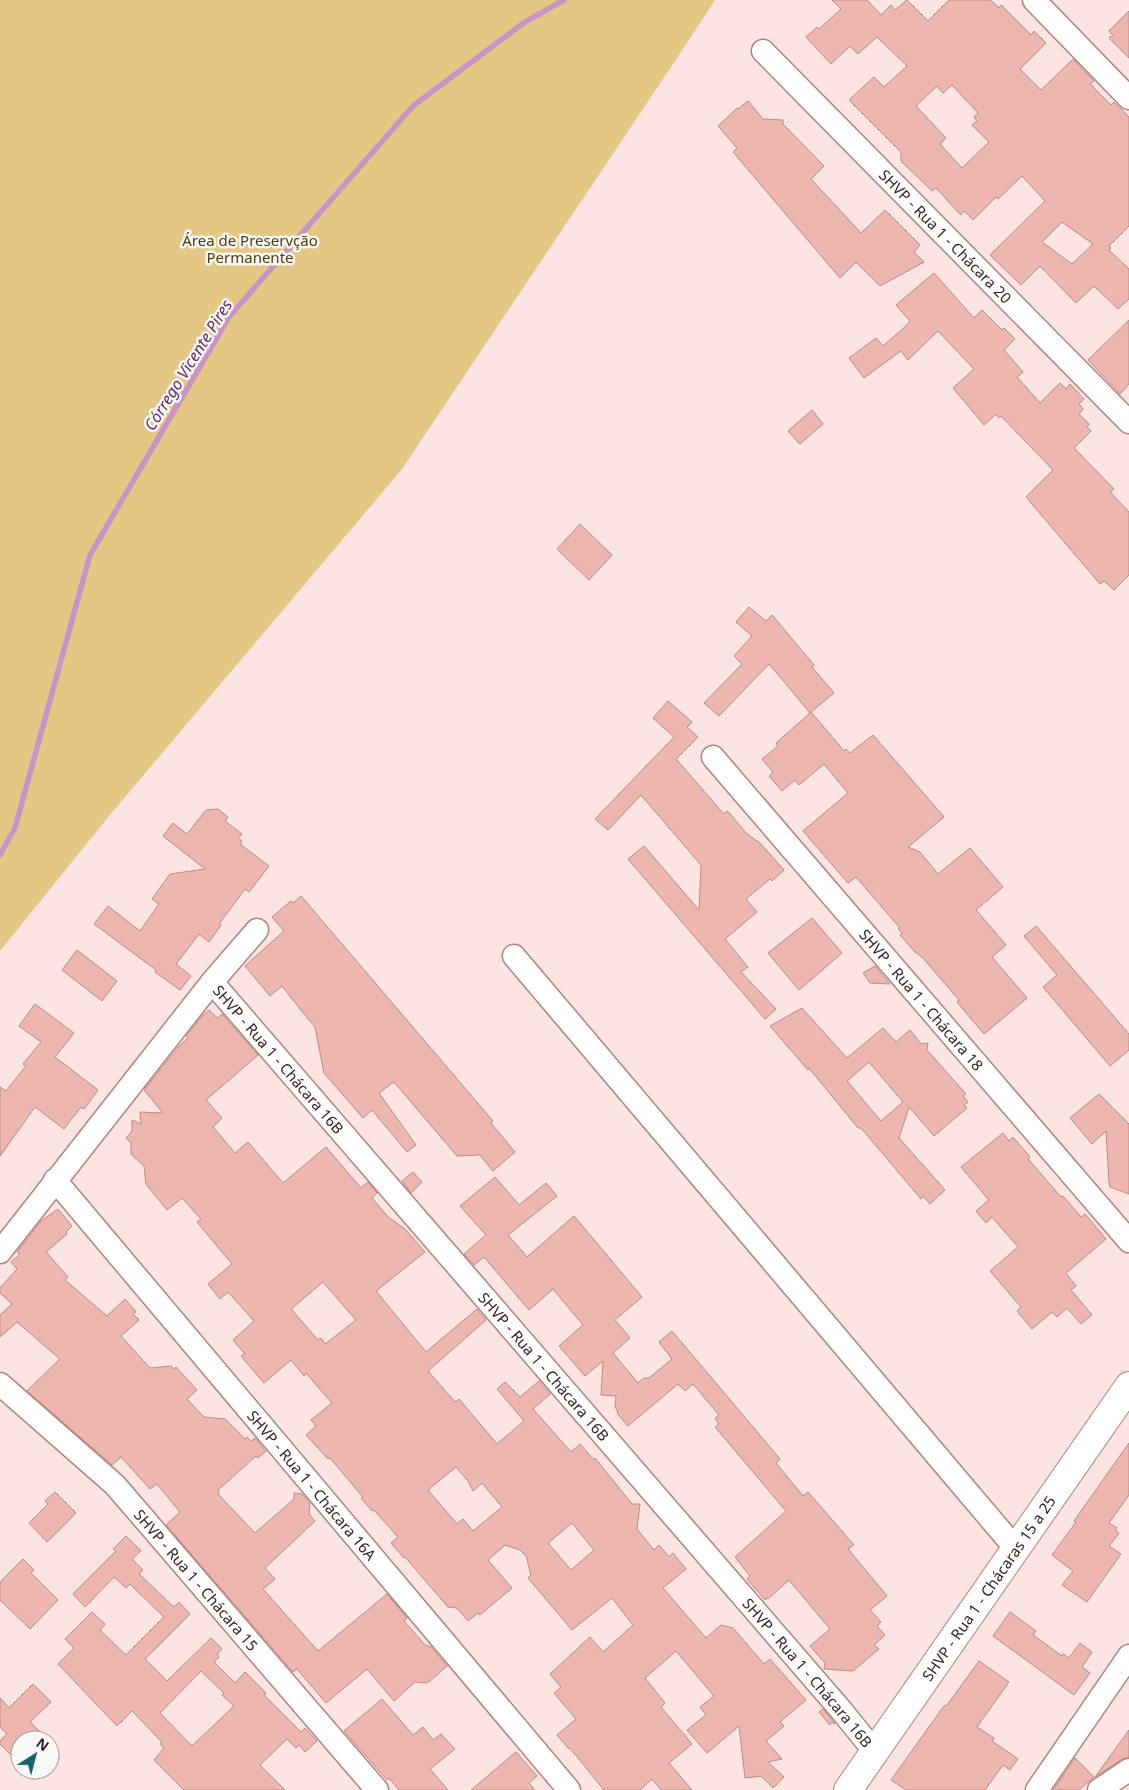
<svg xmlns="http://www.w3.org/2000/svg" width="1129" height="1790" font-family="'Noto Sans',sans-serif">
	<rect width="100%" height="100%" fill="#fbe4e1"/>
	<!-- green -->
	<path fill="#e3c782" d="M0,0H715L675,61L402,469L109,816L0,951Z"/>
	<g fill="none" stroke-linecap="round" stroke-linejoin="round">
		<!-- stream -->
		<path stroke="#c893c6" stroke-width="5.5" d="M0,855L15,828L90,555L229,317L413,106L525,22L564,0"/>
	</g>
	<!-- building -->
	<path fill="#edb7af" stroke="#be8b83" fill-rule="evenodd" d="M832,0H867L881,15L891,5L895,10L907,0L928,21L949,0H991L999,8L1001,5L1031,35L1034,31L1046,43L1020,69L1041,90L1073,59L1094,81L1090,84L1111,105L1114,102L1129,117V226L1109,246L1111,248L1109,250L1129,269V299L1118,309L1094,286L1076,303L1040,266L1021,285L990,255L1045,201L1022,176L998,199L996,197L973,220L964,211L961,215L936,188L932,191L901,161V152L849,100L874,77L884,87L907,66L877,37L858,54L850,46L831,64L806,37L817,27L819,29L841,9ZM952,85L978,113L974,117L977,121L972,125L989,142L962,168L940,144L946,138L916,106L937,86L943,93ZM1062,222L1093,244L1072,264L1042,242Z
		M1129,11V58L1109,38L1113,35L1109,31Z
		M748,101L763,119L783,120V124L824,166L811,179L861,233L885,210L920,245L914,252L924,262L880,286L856,262L840,278L733,152L737,148L718,126L737,108L738,109Z
		M934,273L974,318L982,310L1002,330L1004,328L1015,339L1004,350L1023,372L1017,377L1040,403L1060,383L1066,389L1070,384L1084,399L1079,404L1083,409L1079,414L1089,424L1087,427L1091,431L1074,448L1114,489L1110,492L1129,512V575L1114,590L1104,581L1100,584L1026,497L1053,470L1001,416L999,418L996,414L984,425L953,388L974,369L938,331L908,360L901,351L864,378L849,358L876,338L883,346L907,325L910,321L896,305Z
		M1129,320V384L1120,394L1088,360Z
		M812,410L823,424L800,444L788,431Z
		M580,524L612,555L589,580L557,549Z
		M749,607L766,621L772,615L814,665L812,667L834,693L811,712L844,751L846,749L850,753L873,735L944,817L908,847L920,852L938,874L970,848L1003,887L976,910L1006,945L992,957L1027,998L984,1034L957,1002L959,1000L923,958L915,952L900,935L902,933L898,929L900,928L856,877L848,883L803,831L848,793L824,764L799,785L795,780L782,791L769,776L773,772L762,759L778,746L776,743L810,713L786,684L769,664L719,716L704,703L742,664L734,656L752,636L736,622Z
		M668,701L692,722L687,727L698,737L676,759L724,814L727,811L731,815L746,833L760,843L784,870L772,881L770,879L746,899L757,912L725,939L748,967L741,972L776,1009L765,1019L628,859L644,846L699,910L701,865L641,795L608,830L595,819L674,737L653,718Z
		M218,809L228,817L225,821L242,834L238,838L242,841L240,844L269,866L249,892L245,889L219,924L221,925L209,942L199,934L176,964L191,976L180,990L155,972L156,970L94,924L108,906L140,931L159,904L152,899L170,874L205,869L163,836L173,823L187,834L206,810Z
		M301,896L493,1121L491,1123L515,1152L493,1171L480,1155L457,1156L394,1082L379,1093L416,1145L407,1152L372,1110L363,1118L324,1073L315,1027L300,1009L282,986L270,996L245,966L284,931L272,917L291,901L293,903Z
		M812,918L842,953L799,990L768,953Z
		M1036,926L1129,1034V1050L1110,1066L1043,987L1057,975L1024,936Z
		M77,950L117,981L102,1001L62,970Z
		M875,966L890,984L870,983L863,973Z
		M35,1004L74,1033L55,1057L98,1090L84,1109L81,1107L64,1129L35,1107L0,1156V1087L6,1091L26,1066L23,1064L41,1042L19,1026Z
		M802,1008L847,1058L883,1028L896,1042L910,1030L921,1044L928,1043L927,1050L966,1094L963,1096L968,1102L964,1105L967,1108L934,1136L909,1107L899,1138L945,1190L930,1204L923,1196L921,1199L861,1128H858L809,1068L808,1070L770,1026ZM869,1062L903,1102L881,1121L847,1081Z
		M209,1010L217,1018L222,1014L258,1055L206,1100L222,1118L213,1127L235,1153L248,1142L283,1183L326,1147L361,1188L368,1182L377,1193L372,1198L388,1217L405,1229L425,1252L376,1291L426,1352L477,1309L486,1320L428,1371L455,1402L459,1399L497,1444L524,1421L497,1389L505,1382L520,1397L539,1381L550,1394L533,1409L571,1452L580,1444L594,1460L595,1458L632,1504H640L637,1529L654,1550L659,1545L669,1557L673,1553L686,1569L663,1588L706,1638L721,1625L733,1628L764,1664L770,1659L806,1700L780,1722L784,1726L766,1741L782,1759L768,1762L784,1777L773,1788L761,1776L745,1778L739,1726L707,1753L687,1730L706,1715L700,1707L714,1696L676,1651L645,1678L665,1703L661,1707L692,1744L669,1763L692,1790H661L652,1779L640,1790H604L570,1748L569,1749L557,1735L576,1719L554,1693L561,1687L550,1674L590,1637L603,1652L633,1625L612,1598L572,1630L528,1578L531,1575L526,1556L520,1550L505,1545L488,1560L512,1588L480,1615L478,1613L468,1621L457,1608L448,1607L405,1557L404,1558L391,1543L398,1537L374,1510L372,1511L361,1498L363,1497L330,1458L328,1459L306,1435L316,1426L311,1420L332,1403L306,1373L304,1376L291,1360L264,1383L241,1356L245,1354L233,1340L254,1321L228,1292L220,1299L208,1284L232,1264L197,1222L201,1219L182,1198L167,1210L146,1184L144,1166L131,1154V1143L126,1138L132,1131V1120L141,1124L140,1112L163,1113L144,1090L179,1046L188,1038L186,1036L202,1016ZM323,1282L356,1320L325,1344L321,1338L318,1340L291,1309ZM456,1467L468,1481L473,1491L482,1483L502,1507L473,1531L463,1519L457,1524L428,1490ZM572,1523L594,1550L571,1570L548,1543Z
		M1099,1094L1129,1124V1194L1110,1187L1109,1182L1106,1131L1092,1144L1070,1118Z
		M1003,1133L1009,1141L1013,1137L1030,1157L1028,1159L1061,1197L1063,1196L1081,1217L1085,1214L1106,1239L1066,1273L1076,1286L1071,1290L1092,1315L1081,1324L1067,1308L1057,1317L1052,1312L1032,1329L1017,1311L1021,1307L990,1271L1018,1247L992,1217L986,1223L976,1211L989,1200L961,1167Z
		M413,1172L422,1182L411,1193L402,1181Z
		M495,1177L519,1205L546,1183L557,1196L508,1235L527,1257L574,1216L642,1297L615,1320L630,1338L613,1353L638,1383L644,1378H649L672,1359L659,1342L672,1331L780,1459L776,1463L803,1496L808,1492L854,1545L848,1549L887,1596L870,1610L881,1622L877,1626L885,1635L874,1645L879,1649L853,1671L824,1669L825,1663L810,1646L830,1629L789,1580L768,1599L767,1598L765,1600L747,1579L750,1576L735,1557L786,1511L715,1427L719,1424L715,1418L719,1415L693,1384L685,1391L678,1384L628,1426L617,1413L618,1412L615,1407L616,1396L601,1395L603,1361L585,1376L559,1346L583,1325L553,1289L529,1310L484,1257L474,1265L464,1254L486,1235L460,1206Z
		M58,1209L72,1226L66,1232L67,1234L46,1252L68,1277L65,1280L107,1316L125,1299L136,1312L133,1314L139,1320L121,1336L150,1368L171,1366L174,1369L176,1367L197,1390L187,1399L204,1417L225,1419L245,1439L247,1437L251,1441L255,1438L266,1451L258,1458L256,1456L218,1490L219,1492L218,1494L255,1533L294,1499V1493L302,1494L310,1503L309,1514L315,1521L265,1568L275,1579L263,1589L318,1651L387,1594L407,1618L404,1621L425,1645L431,1647L447,1666L430,1681L426,1683L415,1682L394,1701L367,1669L326,1703L297,1669L293,1672L166,1525L180,1512L157,1484L150,1489L121,1457L112,1465L27,1391L60,1359L17,1322L0,1337V1315L12,1304L0,1293V1288L17,1269L11,1262L20,1254L17,1252L41,1221Z
		M1129,1443V1495L1109,1523L1117,1528L1115,1530L1119,1533L1109,1546L1121,1554L1087,1602L1062,1585L1073,1571L1052,1555L1076,1522L1074,1521Z
		M55,1492L76,1513L47,1542L29,1523L48,1504L45,1501Z
		M126,1536L141,1551L132,1559L143,1570L139,1574L174,1607L179,1602L190,1614L145,1659L167,1681L211,1638L222,1649L217,1654L219,1657L214,1662L235,1683L245,1672L266,1693L264,1695L301,1732L305,1728L317,1741L305,1752L299,1745L296,1748L287,1739L260,1765L285,1790H184L154,1760L164,1748L160,1744L162,1742L132,1711L117,1726L58,1664L74,1648L65,1639L92,1612L105,1624L100,1630L126,1655L164,1617L130,1584L126,1588L114,1577L85,1607L73,1594L116,1551L113,1549ZM201,1671L224,1693L222,1695L234,1706L192,1746L160,1713Z
		M23,1559L34,1570L31,1573L58,1600L30,1629L0,1600V1582Z
		M1010,1612L1036,1631L1033,1635L1062,1656L1063,1654L1069,1658L1080,1643L1092,1652L1082,1667L1090,1673L1074,1695L993,1636Z
		M979,1661L1009,1682L977,1727L994,1738L992,1741L1018,1759L1010,1770L1003,1765L985,1790H906L891,1780L944,1706L947,1705Z
		M33,1684L51,1702L30,1722L48,1740H20V1764L0,1744V1741L7,1734L0,1727V1698L9,1708Z
		M382,1699L413,1735L423,1727L433,1740L441,1734L455,1749L430,1769L448,1790H399L389,1778L387,1780L344,1731Z
		M823,1709L835,1723L834,1724L832,1722L830,1725L819,1712Z
		M1129,1730V1757L1122,1759L1095,1777Z
		M516,1752L537,1776L529,1783L535,1790H471Z
		M1075,1758L1094,1777L1079,1790H1053Z"/>
	<g fill="none" stroke-linecap="round" stroke-linejoin="round">
		<defs>
			<g id="minor">
				<path d="M1034,0L1129,98"/>
				<path id="s1" d="M763,51L1129,422"/>
				<path id="s2" d="M713,757L1129,1241"/>
				<path d="M514,956L1016,1549"/>
				<path id="s3" d="M212,982L841,1710L875,1752"/>
				<path id="s4" d="M55,1180L569,1790"/>
				<path d="M0,1252L212,982L257,930"/>
				<path id="s5" d="M0,1384L115,1485L377,1790"/>
				<path d="M1037,1790L1129,1656"/>
				<path d="M1099,1790L1129,1770"/>
			</g>
			<g id="tertiary">
				<path id="s6" d="M848,1790L1129,1386"/>
			</g>
		</defs>
		<!-- minor casing -->
		<use href="#minor" stroke="#b4827b" stroke-width="25"/>
		<!-- tertiary casing -->
		<use href="#tertiary" stroke="#b4827b" stroke-width="30"/>
		<!-- minor -->
		<use href="#minor" stroke="#fff" stroke-width="22"/>
		<!-- tertiary -->
		<use href="#tertiary" stroke="#fff" stroke-width="28"/>
	</g>
	<g text-anchor="middle" dominant-baseline="central" stroke-width="5" stroke-linejoin="round" paint-order="stroke">
		<!-- street labels -->
		<g font-size="15" fill="#311d1a" stroke="#f8f8f8">
			<text stroke="none"><textPath href="#s1" startOffset="260">SHVP - Rua 1 - Chácara 20</textPath></text>
			<text stroke="none"><textPath href="#s2" startOffset="320">SHVP - Rua 1 - Chácara 18</textPath></text>
			<text stroke="none"><textPath href="#s3" startOffset="102">SHVP - Rua 1 - Chácara 16B</textPath></text>
			<text stroke="none"><textPath href="#s3" startOffset="508">SHVP - Rua 1 - Chácara 16B</textPath></text>
			<text stroke="none"><textPath href="#s4" startOffset="399">SHVP - Rua 1 - Chácara 16A</textPath></text>
			<text stroke="none"><textPath href="#s5" startOffset="278">SHVP - Rua 1 - Chácara 15</textPath></text>
			<text stroke="none"><textPath href="#s6" startOffset="246">SHVP - Rua 1 - Chácaras 15 a 25</textPath></text>
			<text stroke="none"><textPath href="#s3" startOffset="912">SHVP - Rua 1 - Chácara 16B</textPath></text>
		</g>
		<!-- park labels -->
		<g font-size="15" fill="#513d03" stroke="#f8f8f8">
			<text x="250" y="240">Área de Preservção<tspan x="250" dy="17">Permanente</tspan></text>
		</g>
		<!-- water labels -->
		<g font-size="16" font-style="italic" fill="#672766" stroke="#f8f8f8">
			<text transform="translate(188 365) rotate(-58)">Córrego Vicente Pires</text>
		</g>
	</g>
	<!-- north arrow -->
	<g transform="translate(35 1755) rotate(36)"><circle r="24" fill="#f8f8f8" stroke="#a8a09f"/>
	<path d="M0-4L9 19L0 12L-9 19Z" fill="#18646e"/>
	<text y="-8" font-size="14" font-weight="bold" text-anchor="middle" fill="#311d1a">N</text>
	</g>
</svg>
